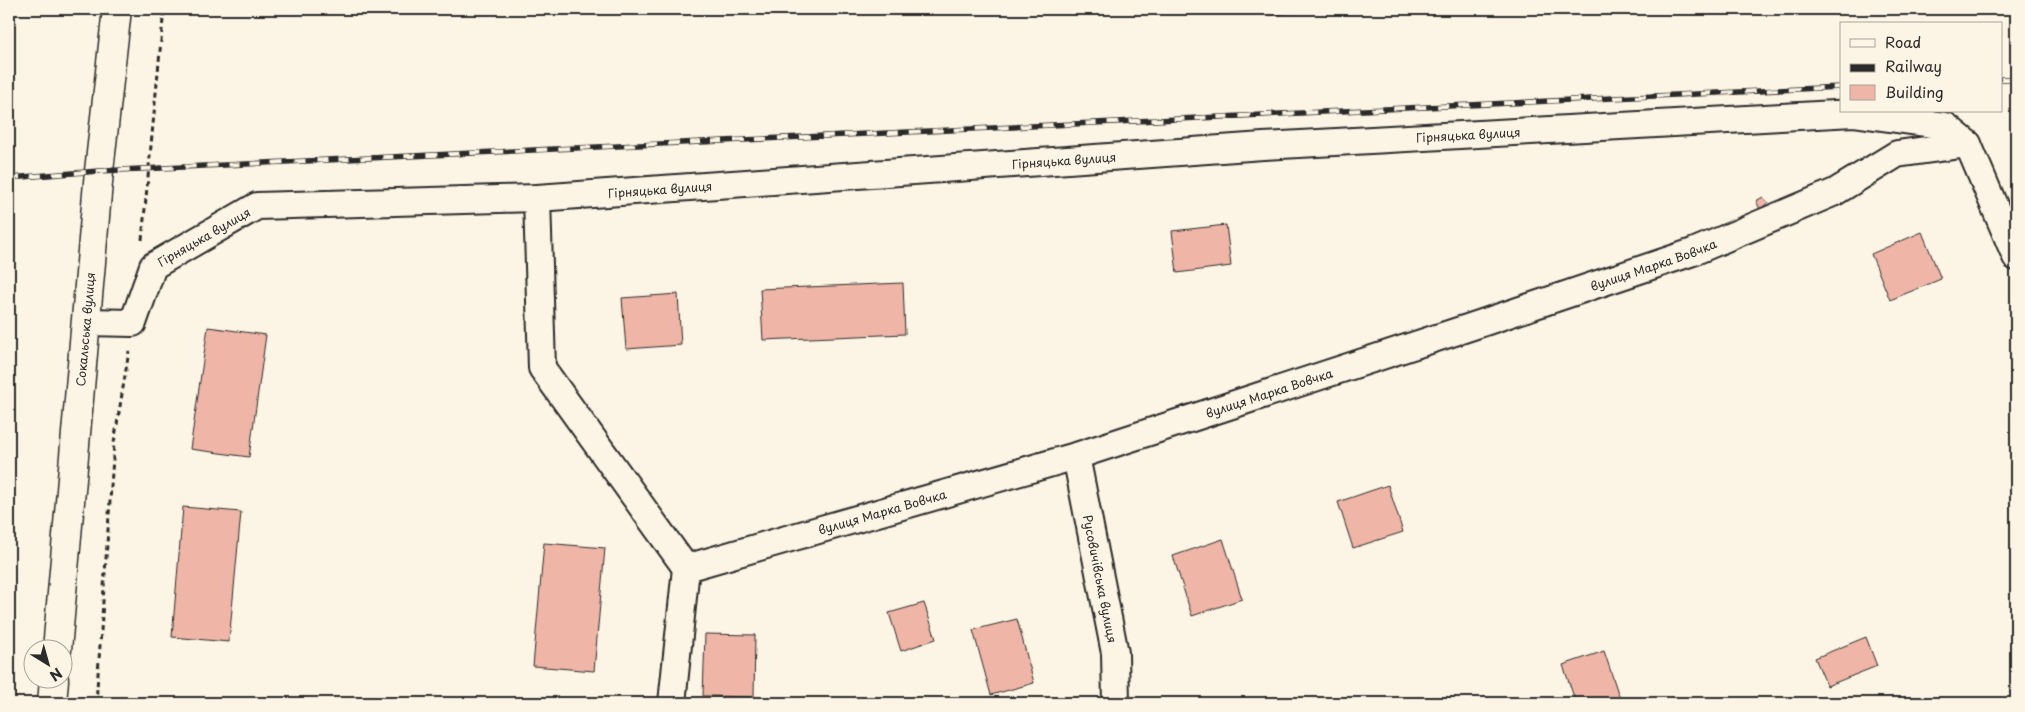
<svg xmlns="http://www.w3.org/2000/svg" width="2025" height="712" font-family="'Playpen Sans',sans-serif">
	<rect width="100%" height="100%" fill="#fcf5e5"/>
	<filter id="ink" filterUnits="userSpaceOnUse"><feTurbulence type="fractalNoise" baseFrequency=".02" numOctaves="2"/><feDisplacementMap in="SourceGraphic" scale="10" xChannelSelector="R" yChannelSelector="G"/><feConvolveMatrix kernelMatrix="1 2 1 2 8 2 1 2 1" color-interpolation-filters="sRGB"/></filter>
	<g filter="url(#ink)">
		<!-- building -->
		<path fill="#efb5a7" stroke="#2b2b2b" d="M1270,9H1323V11L1270,15Z
			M1763,197L1768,203L1760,209L1756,201Z
			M1226,225L1231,266L1177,273L1172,231Z
			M1922,232L1941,279L1890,300L1871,254Z
			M903,283L905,334L763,340L760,289Z
			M678,294L681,345L626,349L622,298Z
			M208,327L266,335L249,457L190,449Z
			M1388,485L1403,532L1353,548L1338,502Z
			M183,507L241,512L229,642L172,637Z
			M1223,539L1242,599L1192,616L1173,556Z
			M544,543L605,548L594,671L533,666Z
			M924,603L936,639L901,651L889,613Z
			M1017,619L1034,683L991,695L973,630Z
			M705,634L755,635L754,697L703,696Z
			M1866,637L1877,666L1827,686L1815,658Z
			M1604,651L1620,699L1608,703H1576L1563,665Z
			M169,701L200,703H168Z"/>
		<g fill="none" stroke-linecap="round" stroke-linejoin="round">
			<defs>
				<g id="street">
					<path d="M537,198L542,368L686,568"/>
					<path id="s1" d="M86,322L133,323L153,266L257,206L537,198L1263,146L1853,113L1946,126L1968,144L2016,257"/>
					<path id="s2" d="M1076,456L1115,653L1116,703"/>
					<path id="s3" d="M686,568L1076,456L1470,327L1693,252L1835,192L1897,154L1968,144"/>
					<path d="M672,703L686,568"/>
				</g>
				<g id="primary">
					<path id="s4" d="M57,650L99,171L117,9"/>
					<path d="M52,703L54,680"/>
				</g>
			</defs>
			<!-- street casing -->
			<use href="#street" stroke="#2b2b2b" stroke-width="30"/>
			<!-- primary casing -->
			<use href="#primary" stroke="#2b2b2b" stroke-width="31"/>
			<!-- path -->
			<path stroke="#2b2b2b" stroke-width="3" stroke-dasharray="5 4" stroke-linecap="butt" d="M142,240L164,9
				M96,703L114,443L129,351"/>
			<!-- street -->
			<use href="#street" stroke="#fcf5e5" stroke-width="26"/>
			<!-- primary -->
			<use href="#primary" stroke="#fcf5e5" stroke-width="28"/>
			<defs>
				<path id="rail" d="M2001,79H2016
					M9,178L99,171L1841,87"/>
			</defs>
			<!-- rail casing -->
			<use href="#rail" stroke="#2b2b2b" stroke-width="5.5"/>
			<!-- rail -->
			<use href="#rail" stroke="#fcf5e5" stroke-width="4" stroke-dasharray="11" stroke-linecap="butt"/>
		</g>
	</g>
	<g text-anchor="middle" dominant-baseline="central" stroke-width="5" stroke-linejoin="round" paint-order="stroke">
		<!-- street labels -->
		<g font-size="12" fill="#2b2b2b" stroke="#fcf5e5">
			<text stroke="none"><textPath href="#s1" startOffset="1441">Гірняцька вулиця</textPath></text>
			<text stroke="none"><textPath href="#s1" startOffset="1036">Гірняцька вулиця</textPath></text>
			<text stroke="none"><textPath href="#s1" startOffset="631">Гірняцька вулиця</textPath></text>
			<text stroke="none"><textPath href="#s1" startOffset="166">Гірняцька вулиця</textPath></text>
			<text stroke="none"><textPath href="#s3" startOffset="1014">вулиця Марка Вовчка</textPath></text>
			<text stroke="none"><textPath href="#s4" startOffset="322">Сокальська вулиця</textPath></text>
			<text stroke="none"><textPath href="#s3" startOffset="609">вулиця Марка Вовчка</textPath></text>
			<text stroke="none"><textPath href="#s3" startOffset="204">вулиця Марка Вовчка</textPath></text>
			<text stroke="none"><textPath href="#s2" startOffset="125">Русовичівська вулиця</textPath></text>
		</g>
	</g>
	<!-- margin -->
	<rect width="2025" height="712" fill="none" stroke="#fcf5e5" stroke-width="30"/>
	<rect x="15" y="15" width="1995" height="682" fill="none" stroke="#2b2b2b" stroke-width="2" filter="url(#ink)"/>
	<!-- legend -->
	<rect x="1840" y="22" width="162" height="90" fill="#fcf5e5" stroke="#a8a49b"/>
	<rect x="1850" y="39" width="25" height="8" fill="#fcf5e5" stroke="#a8a49b"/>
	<text x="1885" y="48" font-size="15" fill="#2b2b2b">Road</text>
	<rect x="1850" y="64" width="25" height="8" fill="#2b2b2b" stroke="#a8a49b"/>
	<text x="1885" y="72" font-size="15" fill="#2b2b2b">Railway</text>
	<rect x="1850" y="85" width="25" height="15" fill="#efb5a7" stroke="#a8a49b"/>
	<text x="1885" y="98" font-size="15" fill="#2b2b2b">Building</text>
	<!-- north arrow -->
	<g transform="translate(48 664) rotate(143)"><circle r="24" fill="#fcf5e5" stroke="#a8a49b"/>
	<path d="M0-4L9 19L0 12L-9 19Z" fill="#2b2b2b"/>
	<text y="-8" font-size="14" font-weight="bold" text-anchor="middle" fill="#2b2b2b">N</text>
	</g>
</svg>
